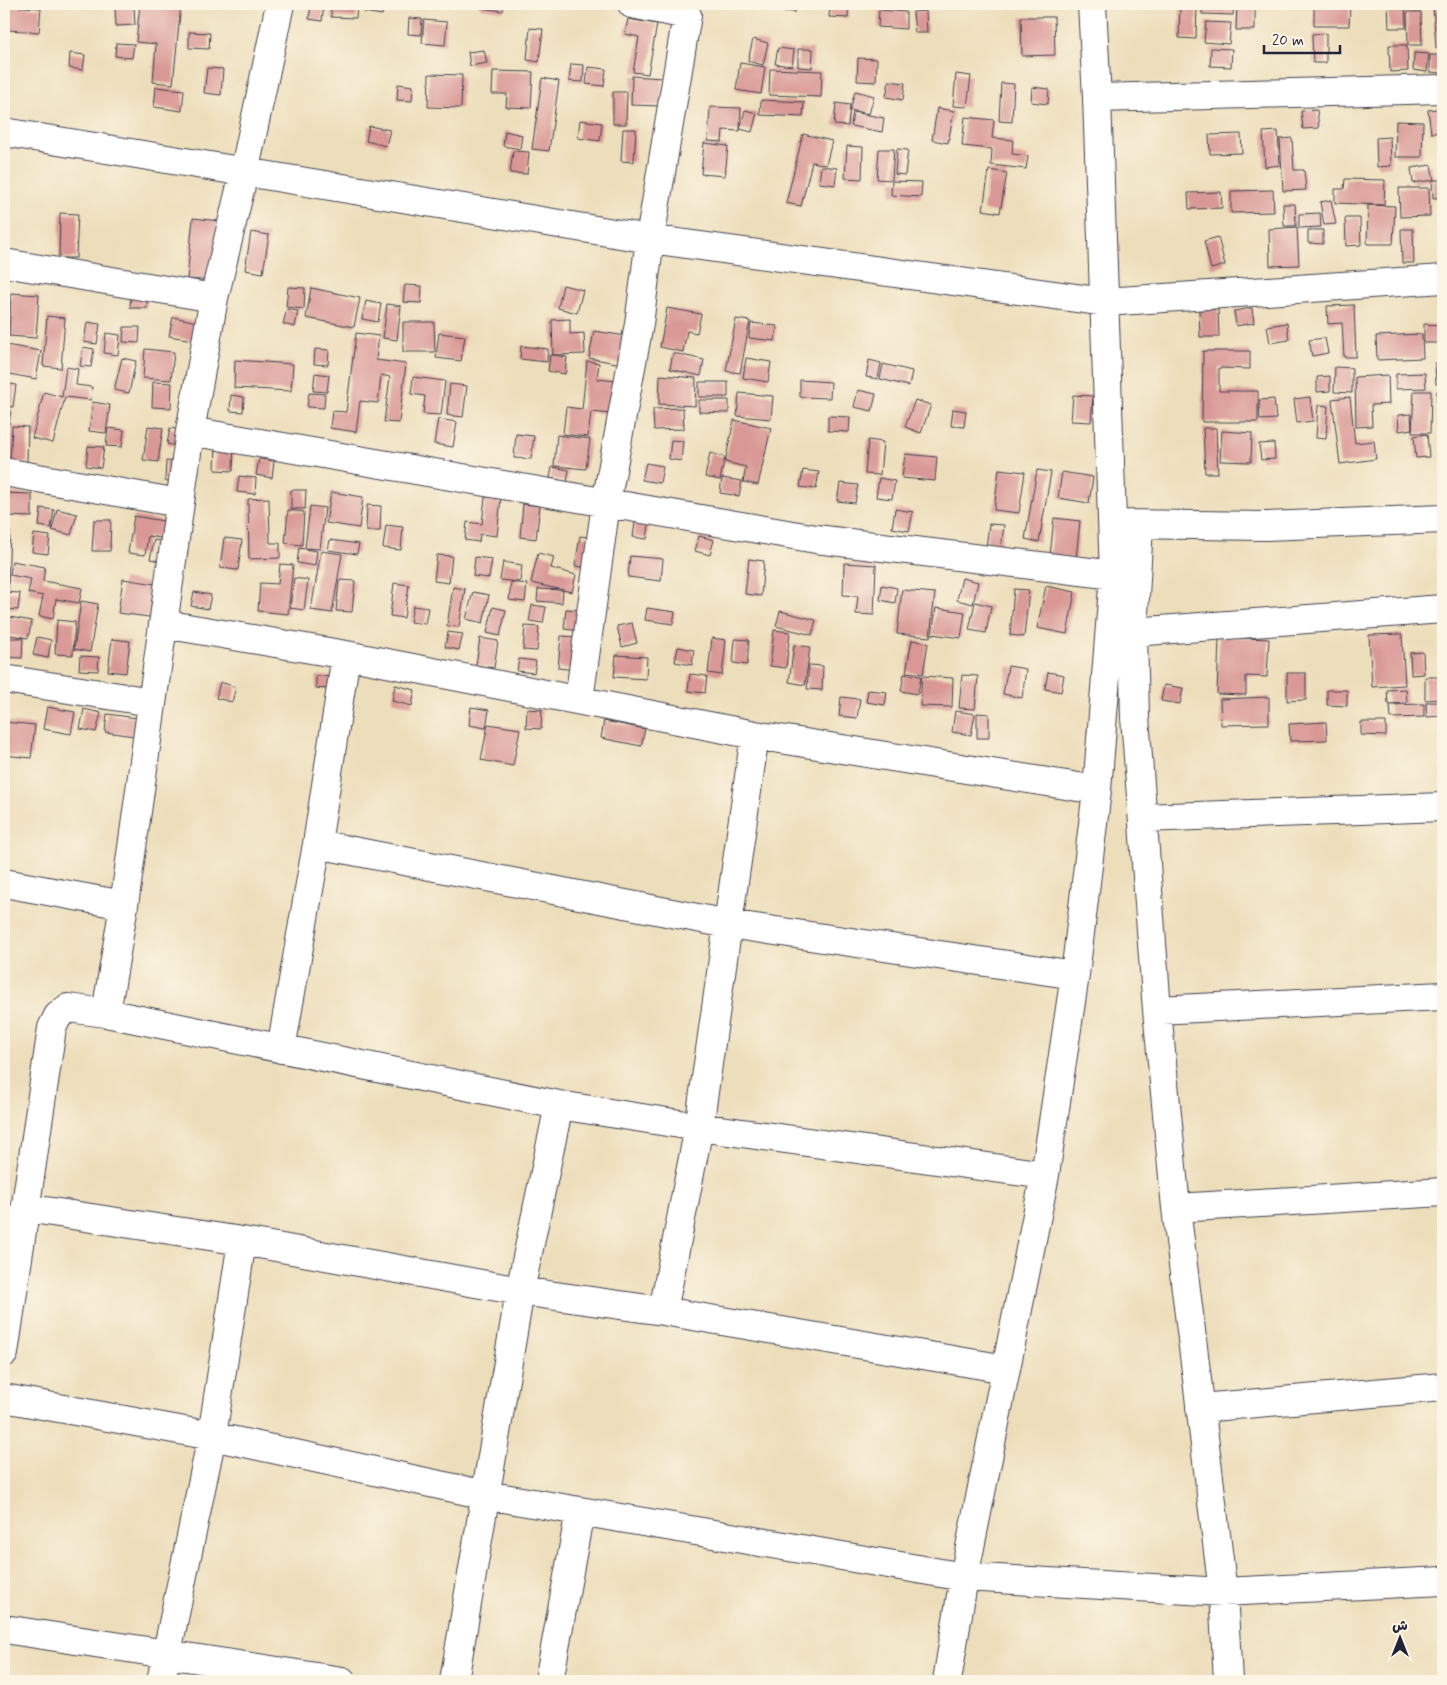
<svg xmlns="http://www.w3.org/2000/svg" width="1447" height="1685" font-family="Mynerve,'Playpen Sans Arabic',sans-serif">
	<rect width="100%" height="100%" fill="#fcf5e5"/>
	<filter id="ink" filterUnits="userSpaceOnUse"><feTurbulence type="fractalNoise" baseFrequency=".02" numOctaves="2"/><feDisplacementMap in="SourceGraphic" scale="10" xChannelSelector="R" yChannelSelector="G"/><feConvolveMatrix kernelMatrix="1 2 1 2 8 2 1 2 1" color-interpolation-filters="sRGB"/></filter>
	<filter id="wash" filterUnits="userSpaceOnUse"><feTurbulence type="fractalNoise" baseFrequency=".0096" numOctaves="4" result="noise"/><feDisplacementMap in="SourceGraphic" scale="20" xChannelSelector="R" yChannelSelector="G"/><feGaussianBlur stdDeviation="1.12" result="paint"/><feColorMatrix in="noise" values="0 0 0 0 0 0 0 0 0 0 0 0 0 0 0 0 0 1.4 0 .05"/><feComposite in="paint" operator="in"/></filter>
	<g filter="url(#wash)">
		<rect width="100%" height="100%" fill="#eddebb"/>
		<g id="blocks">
			<!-- building -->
			<path fill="#d99895" d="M140,4H181L173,84L153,82L156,44L136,42Z
				M311,4H324L322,21L309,19Z
				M331,4H357L356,18L331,17Z
				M365,4H384L382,15L364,12Z
				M480,4H504L503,11L480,8Z
				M780,4H796L795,12L780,11Z
				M883,4H925L924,9L909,6V7L883,6Z
				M944,4H965V8L944,6Z
				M1180,4H1197L1196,39L1179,38Z
				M1203,4H1234L1233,15L1202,14Z
				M1237,4H1255V30H1236Z
				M1314,4H1350L1349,26H1314Z
				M1388,4H1405L1406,28H1389Z
				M1433,4H1443V48H1436Z
				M830,5L849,6L848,18L829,17Z
				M8,6L41,8L39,32L7,30Z
				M134,6L135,25L116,26L115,7Z
				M879,10L906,12V29L878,27Z
				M926,11L927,33H915L913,12Z
				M1407,12H1421L1422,45H1408Z
				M1021,17H1054L1055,55L1022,56Z
				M409,18L422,19L421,35L408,34Z
				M628,19L657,24L648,74L633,72L639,37L625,34Z
				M424,20L447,22L445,45L422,43Z
				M1206,22L1231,23L1229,44L1204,42Z
				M530,28L543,29L539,62L527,60Z
				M189,32L210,33L209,49L189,48Z
				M1326,33V63H1313L1312,34Z
				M753,39L768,43L763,65L748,61Z
				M116,43L134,44L132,58L115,56Z
				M1389,45H1407L1408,71L1390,72Z
				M778,48L794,50L792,66L775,64Z
				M1211,48L1232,49L1231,67L1210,66Z
				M798,49H813L812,68L798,67Z
				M484,50L487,63L470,66L468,52Z
				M70,53L85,55L83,70L69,68Z
				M1414,53L1429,54L1427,72L1413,70Z
				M1430,55H1443L1442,73L1430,72Z
				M858,58L877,59L876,82L857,81Z
				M740,63L765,67L761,94L736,90Z
				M571,64L584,65L583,82L569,81Z
				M588,67L606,69L604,86L586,84Z
				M207,68L223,69L221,95L204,93Z
				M770,69L822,71L821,97L769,95Z
				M493,71L533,72L531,108L506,107L507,94H492Z
				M429,74L462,75L461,108L428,107Z
				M956,74L971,76L967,107L953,106Z
				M632,76L662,78L661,106L631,105Z
				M542,78L559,81L549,151L532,149Z
				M889,81L905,83L903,100L886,97Z
				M1001,83L1014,84L1012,122L999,121Z
				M398,84L413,86L412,101L397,100Z
				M156,87L184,90L182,111L154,107Z
				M1032,87L1049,89L1048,104L1031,102Z
				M855,91L874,96L869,114L850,110Z
				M613,92H627L626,124H613Z
				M761,100L804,102L803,117L760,115Z
				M836,103L850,105L848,126L834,125Z
				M710,107L741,108L740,131L723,130L722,142L708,141Z
				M937,108L954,111L948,143L932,140Z
				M1443,108V132L1431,133L1428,110Z
				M745,110L757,113L752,132L740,129Z
				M1317,110L1319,128L1303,129L1301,111Z
				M853,112L884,118L882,132L851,126Z
				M965,117L994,120L992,138L1013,140L1012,154L1028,156L1026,169L991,165L992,149L962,146Z
				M580,120L602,123L600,141L578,138Z
				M1396,121L1423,122L1422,157H1395Z
				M369,126L390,130L386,146L366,141Z
				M623,129H636L634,162L621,161Z
				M505,131L522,135L520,149L503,146Z
				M1278,131L1280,165L1265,167L1263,132Z
				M803,134L832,141L826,165L812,162L801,206L786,203Z
				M1241,134L1242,153L1210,154L1209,135Z
				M1390,137L1391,166L1377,167L1376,138Z
				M1292,138L1294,170H1304L1306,190L1283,191L1280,139Z
				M704,143L728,146L725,176L701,174Z
				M847,146L863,147L862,179L845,178Z
				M879,149H894L892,180L877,179Z
				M897,149L908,150L905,175L895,174Z
				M513,151L529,152L527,174L510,173Z
				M1431,165L1434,180L1413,183L1411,168Z
				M821,166L837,168L835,185L819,183Z
				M989,170L1007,173L1000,213L983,210Z
				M1345,179L1385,180L1384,205L1335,203V189H1344Z
				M1432,180H1443V197L1433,198Z
				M892,181L922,182L921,197L891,195Z
				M1399,188H1429L1430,216L1400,217Z
				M1273,190L1274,212L1231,213V191Z
				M1221,192L1222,208L1189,209L1188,193Z
				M1331,200L1336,224L1324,225L1320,202Z
				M1283,204H1295L1296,226H1284Z
				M1368,205L1395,206L1393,244H1367Z
				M60,213L78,214L76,258H59Z
				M1320,213L1321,227L1299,228V214Z
				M193,218L219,221L213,281L187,279Z
				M1345,218H1360L1361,245L1346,246Z
				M1297,227L1299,265L1270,266L1269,229Z
				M1401,229H1413L1414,263H1402Z
				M1308,230H1323V244L1308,243Z
				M251,232L269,235L263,273L245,270Z
				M1218,237L1225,265L1211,269L1204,241Z
				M405,285L422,286L421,303L403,302Z
				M563,285L583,290L577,313L558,308Z
				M288,287L305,288L304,309L286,307Z
				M311,288L360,298L354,327L306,318Z
				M131,289H147V308H130Z
				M11,293L39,295L36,338L9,336Z
				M366,301L381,304L378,322L362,319Z
				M387,304L401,306L397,340L383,338Z
				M1354,305L1356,357H1344L1342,323L1328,324L1327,306Z
				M667,308L701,314L697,333L687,331L683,352L660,347Z
				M1252,308L1254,323L1236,326L1234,311Z
				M287,309L298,311L295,327L283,324Z
				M1218,309L1219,337H1200L1199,310Z
				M47,316L65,318L61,368L43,366Z
				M173,317L202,323L199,341L169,336Z
				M570,319V334L584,333L585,354L553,355L567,357L565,374L548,371L550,355H553L552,320Z
				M736,319L750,321L740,373L726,371Z
				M87,322L100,324L97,344L84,342Z
				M403,322H434L435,352H403Z
				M751,323L777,326L775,341L749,338Z
				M1287,323L1289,340L1270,343L1267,326Z
				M1424,324L1443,325V343H1424Z
				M124,327H140L139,343L123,342Z
				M594,331L626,336L622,364L589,358Z
				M106,333L120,335L118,355L104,353Z
				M356,333L379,336L376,360L406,364L399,423L384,422L390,377L381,375L378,403L360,401L356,432L330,428L332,411L346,412Z
				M439,333L465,336L461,361L436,358Z
				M1422,334L1423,358L1377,360L1376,336Z
				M1325,338L1328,353L1312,356L1309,340Z
				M6,345L41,351L36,379L4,373Z
				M521,346L548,349L547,362L520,359Z
				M83,347L94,349L91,367L80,366Z
				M145,349L174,352L171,380L143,378Z
				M315,349L329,350L328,365L314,364Z
				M1203,351H1250V369L1219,368V391H1258V422H1202Z
				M673,353L704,360L701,376L670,369Z
				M122,358L136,361L129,393L114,390Z
				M746,358L771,362L768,382L743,378Z
				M235,360L293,364L291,391L234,388Z
				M869,360L881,363L878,379L866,377Z
				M587,361L599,363L597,379L616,381L612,414L591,412L588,437L563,434L566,407L582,409Z
				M1435,363H1443V384H1436Z
				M883,364L912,371L909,386L880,379Z
				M66,367L78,369L76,385L92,387L91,400L65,397L53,443L32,438L44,392L62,397Z
				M1335,367L1352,368V393L1334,392Z
				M315,373L329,375L327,392L313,391Z
				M1425,373L1426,388L1396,389V374Z
				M660,375L696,378L695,406L659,404Z
				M1388,375L1389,404L1371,405L1372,426L1356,427L1355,377Z
				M1330,376V391L1317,392V377Z
				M413,377L445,381L441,415L423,414L425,396L411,394Z
				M800,380L831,382L830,398L800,397Z
				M153,382L172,383L171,408L152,407Z
				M699,382H728V397H699Z
				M4,383L16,385L13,407L4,406Z
				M450,384L467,386L463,417L447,415Z
				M858,390L876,394L872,411L854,407Z
				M1414,391H1431L1430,433H1412Z
				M1437,391H1443V422H1437Z
				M309,393L325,394L324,408L307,407Z
				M739,393L773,396L771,419L737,416Z
				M231,395L244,397L243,412L230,411Z
				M1073,395L1093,396L1091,422L1071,421Z
				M1310,397L1313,421L1297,423L1294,399Z
				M1350,397L1355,443L1374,441L1376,459L1340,464L1332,399Z
				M1274,399L1276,419L1260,420L1259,400Z
				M699,400H729V413L699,412Z
				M915,400L931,405L921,433L905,427Z
				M93,402L110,405L106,433L89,431Z
				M1318,405L1328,406L1326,439L1316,438Z
				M683,408L684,429L654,430L653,409Z
				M4,409L11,410L9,424L4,423Z
				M953,409L966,411L964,427L951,426Z
				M1411,414L1412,429L1399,431L1398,415Z
				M828,416L850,417L849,432L828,431Z
				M438,419L457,422L453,447L434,444Z
				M734,420L771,428L758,485L743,482L746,467L725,462Z
				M12,426L28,427L27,463L10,462Z
				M148,426L163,428L158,462L143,460Z
				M108,428L124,430L122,447L106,446Z
				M170,428L185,431L182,447L167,444Z
				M1203,428H1216L1218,473H1205Z
				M1222,431L1252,433L1251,462L1220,461Z
				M516,434L534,436L531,459L514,458Z
				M1427,434L1429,457L1416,458L1414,436Z
				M557,435L590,439L586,469L554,466Z
				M671,440L683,441L681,461L669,459Z
				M868,440L883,442L880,475L865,474Z
				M216,442H234L233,471L215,470Z
				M1274,443L1275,459L1261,460L1259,444Z
				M88,446L104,447L101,468L86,466Z
				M710,453L725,457L720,480L705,477Z
				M905,454L937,457L935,481L902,478Z
				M259,459L274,461L272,478L256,475Z
				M166,461L184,463L182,482L165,481Z
				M646,463L663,466L660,483L642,480Z
				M552,467L569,470L567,482L550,478Z
				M999,469L1025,472L1019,513L994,510Z
				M803,470L819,472L816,489L800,487Z
				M1037,470L1051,472L1039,542L1025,539Z
				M1062,472L1093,477L1089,503L1058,498Z
				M239,476L256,478L255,494L237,492Z
				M722,478L742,481L739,496L720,493Z
				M879,478L895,481L892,499L876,497Z
				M840,483L858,485L855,503L837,501Z
				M291,490H306L305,509H291Z
				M331,492L363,497L359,528L326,523Z
				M4,493L32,494V517L4,516Z
				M485,497L501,498L497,536L480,534L479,542L465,540L467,522L482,524Z
				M269,498L270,543H280V558L249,559L248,499Z
				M523,504L540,506L536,539L520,537Z
				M367,505L381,506L380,531H366Z
				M310,506L325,508L320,549L305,548Z
				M41,508L54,510L51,528L39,526Z
				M57,509L77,514L71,535L52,530Z
				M895,509L913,512L909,531L892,528Z
				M288,510L304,512L302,545L285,543Z
				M134,516L170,522L167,539L148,536L145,555L128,553Z
				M1054,518L1080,521L1076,559L1050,556Z
				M94,520H111L110,551H92Z
				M635,522L649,524L647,539L633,537Z
				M989,524L1004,525L1001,550L986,548Z
				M386,525L403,527L401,550L383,548Z
				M4,531H10L8,590H4Z
				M34,534L50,536L48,554L32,552Z
				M580,536L596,538L590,568L575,566Z
				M699,536L714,540L710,555L695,551Z
				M224,538L242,540L238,570L220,568Z
				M154,540L168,542L164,562L150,559Z
				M330,540L359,544L357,554L328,550Z
				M299,548L317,551L315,566L297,563Z
				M321,551L342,554L332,613L311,610Z
				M538,553L554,557L551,568L576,575L572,592L531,583Z
				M437,555L452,556L449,583L434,581Z
				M630,556L663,559L661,581L628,577Z
				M475,557L492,559L489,578L473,576Z
				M749,559L764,561L761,596L745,594Z
				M12,561L45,567L43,581L82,588L79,603L56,599L53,619L39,616L43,596L28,593L31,579L10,575Z
				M503,562L522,565L520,582L500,580Z
				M844,563L876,565L874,615L856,614L858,596L843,595Z
				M280,564L293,565L288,614L258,611L260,583L278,584Z
				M294,578L308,580L304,610L290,608Z
				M962,578L978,582L973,604L957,600Z
				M123,579L162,585L157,618L118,613Z
				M339,580L355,581L352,612L336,611Z
				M511,582L527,584L525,602L509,600Z
				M394,583L409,585L404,618L390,616Z
				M882,585L897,588L895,603L880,600Z
				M1046,586L1075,592L1067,634L1037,628Z
				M453,587L465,589L459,627L447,626Z
				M538,589L563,590L562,603L537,601Z
				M1014,589L1029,590L1024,637L1010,635Z
				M902,590L935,593L930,637L897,634Z
				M4,592L20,593L18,610L4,609Z
				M194,592L211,595L208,609L191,606Z
				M473,592L489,595L483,623L466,619Z
				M81,601L98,604L90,652L74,649Z
				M975,602L991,606L986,633L969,630Z
				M532,605L546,607L543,623L529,621Z
				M413,606L428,608L425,624L410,622Z
				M493,607L506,610L500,636L487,633Z
				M647,608L675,612L673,624L645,620Z
				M936,608L965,612L961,638L932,634Z
				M566,609L593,611L590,632L564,629Z
				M780,611L816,620L812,635L776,626Z
				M4,616L32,621L28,638L4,634Z
				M57,620L75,622L73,655L55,654Z
				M632,623L637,643L622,647L617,626Z
				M525,626L539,627L537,651L523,650Z
				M774,630L790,632L786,668L770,666Z
				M448,632L463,634L459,650L445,647Z
				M1402,634L1405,685L1372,687L1369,635Z
				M561,636L579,637L576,670L558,668Z
				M37,637L51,640L48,658L33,655Z
				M1219,637L1269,639L1267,677L1246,676V695L1217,694Z
				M4,638H23L22,658L4,657Z
				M480,638L498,641L494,668L476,665Z
				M712,638L726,640L722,675L708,673Z
				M112,639L130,641L126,673L108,671Z
				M735,639L749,640L747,665L733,663Z
				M912,640L928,643L923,674L906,672Z
				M794,645L810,647L805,685L789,682Z
				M678,647L694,650L692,665L675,662Z
				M1423,652L1424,674L1411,675L1410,653Z
				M616,655L647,657L646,679L614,677Z
				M80,656L99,657L98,671L79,670Z
				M519,659L536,661L534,673L517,671Z
				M809,665L823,666L822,690L807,689Z
				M1008,666L1026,669L1022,698L1003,694Z
				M1048,672L1064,675L1061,692L1045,689Z
				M1287,673H1306V700L1287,701Z
				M690,674L707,676L705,693L688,691Z
				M904,674L921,676L918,694L901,691Z
				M962,675L978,676L975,709L959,708Z
				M316,676L337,677V690L316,688Z
				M922,676L953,678L952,707L920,706Z
				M1425,677H1441L1442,699L1425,700Z
				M220,682L236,687L232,702L216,698Z
				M395,685L415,690L412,706L392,701Z
				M1164,685L1183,688L1180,704L1161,701Z
				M1406,689L1407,703L1388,704L1387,690Z
				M868,690L887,692L885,705L866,702Z
				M1327,690H1347V706L1327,705Z
				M841,697L860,699L857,718L839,716Z
				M1269,697V724L1221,725L1220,699Z
				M1426,702H1443V716L1427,717Z
				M1424,704V717L1391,718L1390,705Z
				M47,707L75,712L71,734L43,729Z
				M471,707L489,710L486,728L469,725Z
				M84,709L101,713L96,732L80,729Z
				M527,709L542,710L541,729L526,728Z
				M955,711L975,714L971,735L952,732Z
				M977,713L989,714V738H977Z
				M107,714L137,718L134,736L105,732Z
				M604,721L645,729L641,746L601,738Z
				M4,722L35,725L31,758L4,755Z
				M1326,722L1327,740L1290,741L1289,724Z
				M1361,722H1386V736L1361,735Z
				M488,724L520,729L513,766L481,760Z"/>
		</g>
	</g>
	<g filter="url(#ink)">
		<use href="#blocks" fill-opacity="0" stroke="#403e4e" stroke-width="1"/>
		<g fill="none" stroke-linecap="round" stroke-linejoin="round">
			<defs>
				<path id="minor" d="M1097,98L1443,89
					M4,132L650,239L1105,302L1443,279
					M4,263L214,298
					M190,431L816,539L1114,575
					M4,472L179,503
					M1122,524L1266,526L1443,519
					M1139,525L1133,632L1135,717L1157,1010L1176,1208L1223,1592L1228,1681
					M164,624L346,655L755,735L1097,790
					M1133,632L1443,609
					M4,679L152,702
					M579,700L606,503L639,324L650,239L687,15L632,4
					M1143,818L1443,807
					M317,844L728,924L1075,975
					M4,883L124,905
					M1157,1010L1443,996
					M106,1013L124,905L190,431L214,298L244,173L280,4
					M281,1049L317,844L346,655
					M26,1208L242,1241L520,1291L663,1311L1006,1369
					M1176,1208L1443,1192
					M663,1311L699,1127L755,735
					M4,1353L52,1028L58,1016L68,1008L106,1013L559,1105L699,1127L1045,1175
					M4,1398L212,1436L486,1495L964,1577L1223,1592L1443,1581
					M1200,1408L1443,1387
					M4,1629L342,1681
					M161,1681L212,1436L242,1241
					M454,1681L520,1291L559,1105
					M549,1681L580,1511
					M947,1681L964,1577L1045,1175L1075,975L1097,790L1114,575L1097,98L1092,4"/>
			</defs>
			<!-- minor casing -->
			<use href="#minor" stroke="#403e4e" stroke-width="30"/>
			<!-- minor -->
			<use href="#minor" stroke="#fff" stroke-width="28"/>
		</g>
	</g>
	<!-- margin -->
	<rect width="1447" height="1685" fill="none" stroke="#fcf5e5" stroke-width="20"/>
	<!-- north arrow -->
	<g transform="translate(1400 1638)" stroke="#fcf5e5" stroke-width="4" paint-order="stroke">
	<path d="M0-4L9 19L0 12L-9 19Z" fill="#22223b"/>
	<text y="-8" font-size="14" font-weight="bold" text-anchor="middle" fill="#22223b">ش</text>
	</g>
	<!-- scale -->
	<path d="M1264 45v8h76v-8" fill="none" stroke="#22223b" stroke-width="2.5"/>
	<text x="1272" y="45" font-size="15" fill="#22223b" stroke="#fcf5e5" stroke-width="4" paint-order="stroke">20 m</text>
</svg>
